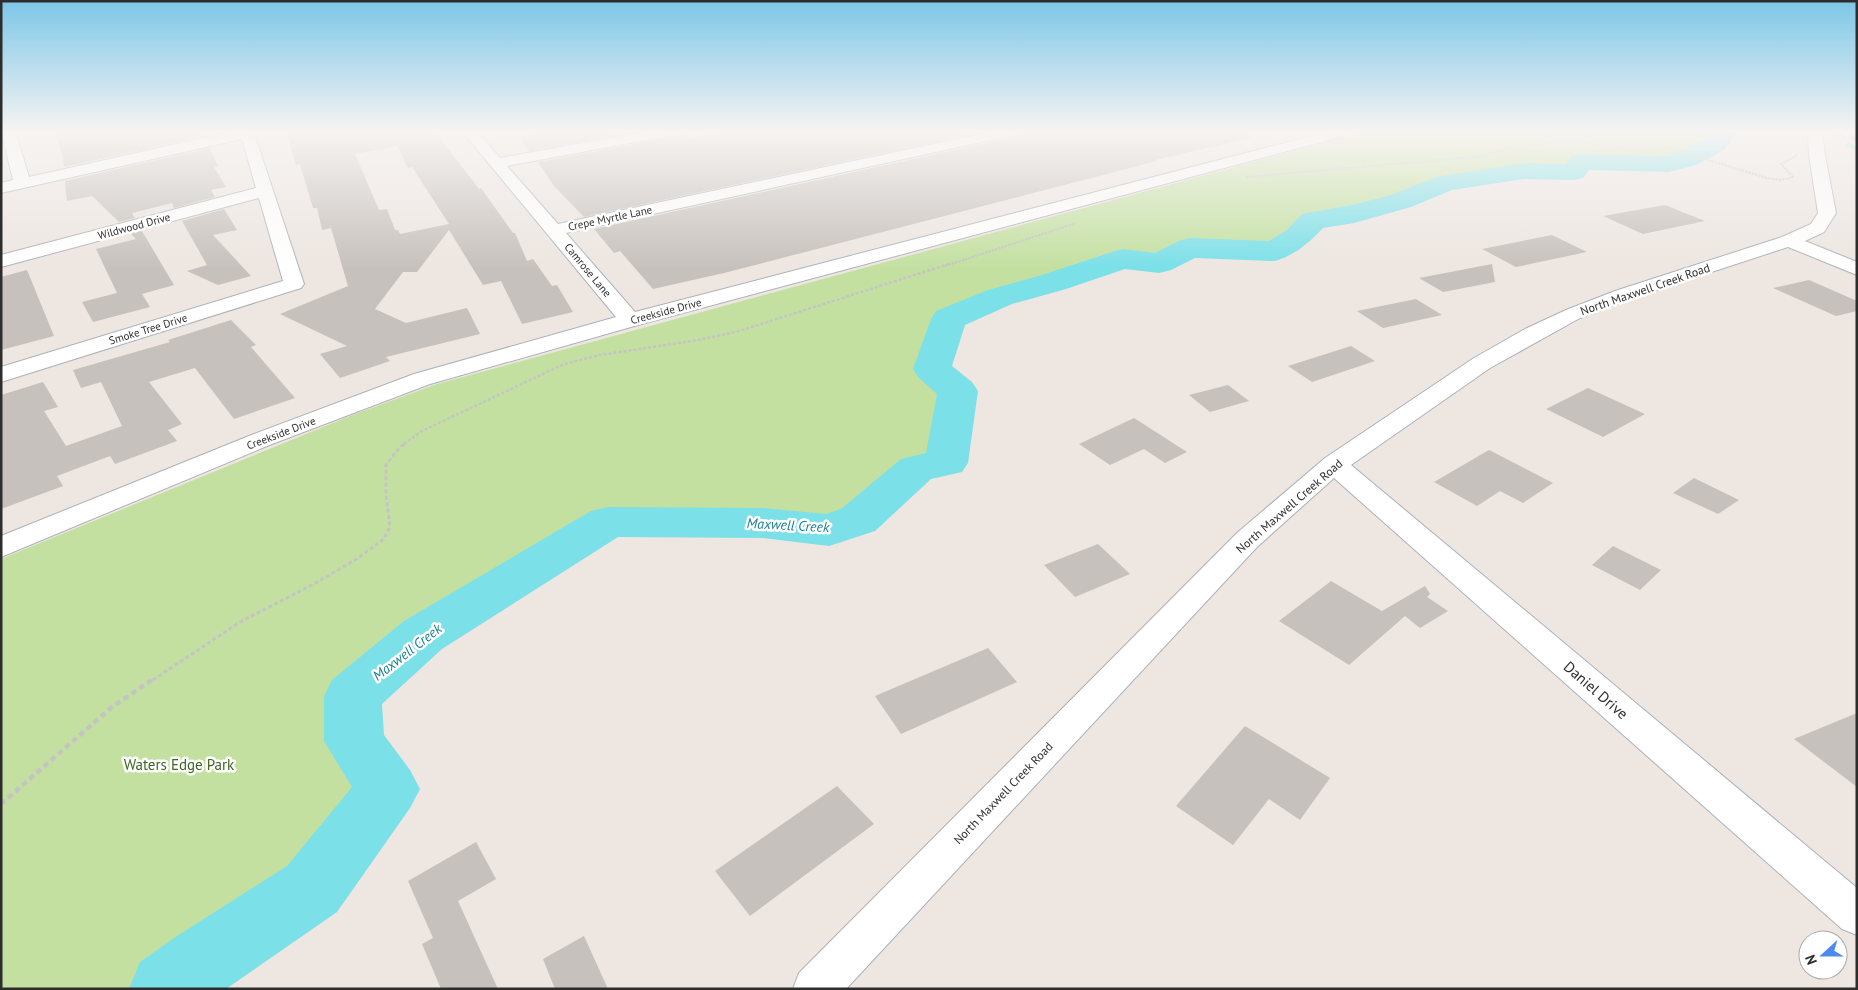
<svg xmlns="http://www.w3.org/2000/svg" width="1858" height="990" font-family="'PT Sans',sans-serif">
	<rect width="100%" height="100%" fill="#ede6e1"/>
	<!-- green -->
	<path fill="#c3e0a1" d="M1371,130H1724L1715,145C1704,149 1697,155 1687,159C1662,171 1610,163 1581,162L1573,172L1524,171L1446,183L1401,201L1354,214L1313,220L1298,237L1275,251L1190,248L1159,263L1123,259L1054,282L1000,297L950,319L932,368L958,391L946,463L917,468L858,520L829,530L763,523L608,522L423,635L353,696L354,741L388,789L312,889L203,961L167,989H1V559L350,416L437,384Z"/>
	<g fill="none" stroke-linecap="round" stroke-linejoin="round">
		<!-- stream -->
		<path stroke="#7be0e8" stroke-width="4.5" d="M1848,145L1857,148"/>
		<!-- river -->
		<path fill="#7be0e8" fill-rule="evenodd" d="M1713,130H1738L1724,150L1696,165L1669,172L1589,170L1583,178L1573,180L1524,179L1452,190L1411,207L1354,223L1323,228C1309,243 1295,255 1275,261L1195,258L1171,270L1159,273L1125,269L1066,289L1012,304L965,325L952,366L972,382L978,391L968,463L962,472L931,479L875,531L829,546L763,538L618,537L442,649L382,704L384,735L410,770L420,789L410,808L337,912L226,989H129L140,962L177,936L287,866L352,787L324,741V696L332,680L404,621L591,511L608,507L763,508L826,514L841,509L901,459L926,453L937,394L918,377L913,369L931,319L936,311L988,290L1042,275L1112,252L1123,249L1155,253L1179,241L1190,238L1269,241L1287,230L1302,214L1352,205L1391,195L1436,177L1524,163L1565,164L1572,156L1581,154L1668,156L1706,140Z"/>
	</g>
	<!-- building -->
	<path fill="#c6c1bc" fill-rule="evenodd" d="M54,130H149V133L169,130H201L204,136L64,167L63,157Z
		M305,130H430V134L436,133L479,189L481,188L513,233H515L527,261L533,259L552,286L557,285L573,312L522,324L501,281L483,285L449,230L417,272H403L375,309L406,323L467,308L480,334L386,357L390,361L340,378L320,354L347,346L280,314L348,286L331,228L322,230L317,208H313L300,164L296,165L286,132ZM397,146L408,168L412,167L449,224L400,234L398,230H395L387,209L379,210L355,154Z
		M557,130H646L529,151L519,136Z
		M687,130H689V138L732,130H991L584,217L554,186L538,162L683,135Z
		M1027,130H1250L1251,138L1155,160L1157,161L724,273L653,289L620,251L614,253L594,229L1023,135Z
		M210,148L218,166L214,167L226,187L211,190L215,197L174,208L172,203L132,213L135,218L119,222L92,196L67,201L65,181Z
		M1665,205L1705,221L1643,234L1603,216Z
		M224,209L237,230L213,235L251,276L218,285L187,271L207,265L182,221Z
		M142,231L174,285L142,294L150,307L93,322L82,302L117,293L96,249L136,239L131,234Z
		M1552,235L1587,252L1516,267L1482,249Z
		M1492,264L1495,282L1443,292L1419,278Z
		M27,270L54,336L1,350V277Z
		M1809,280L1857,301V311L1836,316L1773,288Z
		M1416,299L1442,315L1383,328L1357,311Z
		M231,320L256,345L251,347L295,398L234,419L195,368L149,382L182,424L168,430L177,441L115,464L110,456L57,476L63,486L1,509V395L43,382L58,407L44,411L66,446L122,426L101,382L81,388L73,370L170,342L168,340Z
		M1351,346L1375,361L1312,382L1288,366Z
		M1228,385L1249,401L1210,412L1189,395Z
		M1588,388L1645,414L1603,437L1546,409Z
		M1134,418L1187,452L1165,463L1144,449L1110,465L1079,444Z
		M1489,450L1553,483L1523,503L1500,491L1477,506L1434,482Z
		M1694,478L1739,500L1718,514L1673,493Z
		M1098,544L1130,574L1075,597L1044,565Z
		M1613,546L1661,570L1640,590L1592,565Z
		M1331,581L1382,611L1425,586L1430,594L1427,597L1448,611L1420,628L1405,616L1349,665L1279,621Z
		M988,648L1017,682L901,734L875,696Z
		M1857,713V787L1794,739Z
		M1245,726L1330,778L1300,820L1269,799L1233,845L1176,806Z
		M837,786L874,824L750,916L715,871Z
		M476,842L496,879L458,901L498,989H441L422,944L433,938L408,881Z
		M584,936L608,989H555L543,959Z"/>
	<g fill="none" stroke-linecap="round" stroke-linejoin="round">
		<defs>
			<path id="minor" d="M1,130H15L29,177L239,130H253L304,284L301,288L1,382V367L283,281L259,198L1,267V255L256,188L242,139L1,193V183L13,180Z
				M461,130H476L500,158L655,130H685L683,133L678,134L507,166L558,224L999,130H1025L1023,133L1018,134L566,233L635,312L1334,130H1357L1355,133L638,325L430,384L272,444L1,557V536L254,434L414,374L616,317Z
				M1808,130H1822L1825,155L1836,213L1824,232L1805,241L1857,262V275L1788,247L1629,299L1580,318L1490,368L1351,465L1857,888V935L1842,929L1334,478L1257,547L846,989H793L799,973L1237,533L1325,458L1474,358L1525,329L1566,310L1615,291L1782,237L1811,224L1818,213L1809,155Z"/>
		</defs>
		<!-- minor casing -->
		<use href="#minor" stroke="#adb1b8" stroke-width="2"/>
		<!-- path-far3 -->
		<path stroke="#c4c4c4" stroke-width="2" stroke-dasharray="2.5 1" stroke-linecap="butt" d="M1567,141L1618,148L1652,146L1669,148L1767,178L1781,180L1793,177L1781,164L1797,155
			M1246,177L1483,156L1509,148L1567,141L1556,130
			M945,266L1076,223"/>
		<!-- path-far2 -->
		<path stroke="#c4c4c4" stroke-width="2.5" stroke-dasharray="3 2" stroke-linecap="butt" d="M404,444L422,431L564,364L600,355L693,341L736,332L949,264"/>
		<!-- path-far1 -->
		<path stroke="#c4c4c4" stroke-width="3" stroke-dasharray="4 2.5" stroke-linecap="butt" d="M153,680L240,622L312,585L355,560L384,539L390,527L386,495V465L399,448L406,443"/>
		<!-- path -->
		<path stroke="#c4c4c4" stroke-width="4.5" stroke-dasharray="5.5 4" stroke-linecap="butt" d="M1,804L112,707L155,678"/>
		<!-- minor -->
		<use href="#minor" fill="#fff" fill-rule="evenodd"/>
		<defs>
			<path id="rail" d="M1829,130L1857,139"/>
		</defs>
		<!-- rail casing -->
		<use href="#rail" stroke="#a3aab6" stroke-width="4"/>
		<!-- rail -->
		<use href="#rail" stroke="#fff" stroke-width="2.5" stroke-dasharray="7" stroke-linecap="butt"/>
	</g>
	<!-- sky -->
	<linearGradient id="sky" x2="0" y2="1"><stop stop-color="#7cc6e8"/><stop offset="0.49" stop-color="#f7f4f2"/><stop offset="1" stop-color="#f7f4f2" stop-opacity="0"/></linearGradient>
	<rect width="1858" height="268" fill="url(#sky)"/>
	<g text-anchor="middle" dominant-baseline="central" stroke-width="5" stroke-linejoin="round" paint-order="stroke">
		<!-- far-street labels -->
		<g font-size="11" fill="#2d2d2d" stroke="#fff">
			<text transform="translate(610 218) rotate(-12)">Crepe Myrtle Lane</text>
			<text transform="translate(134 226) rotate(-15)">Wildwood Drive</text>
			<text transform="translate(588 270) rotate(50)">Camrose Lane</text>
			<text transform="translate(666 311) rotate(-15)">Creekside Drive</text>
			<text transform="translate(148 329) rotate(-17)">Smoke Tree Drive</text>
			<text transform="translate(281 433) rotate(-21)">Creekside Drive</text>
		</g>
		<!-- street labels -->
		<g font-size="12" fill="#2d2d2d" stroke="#fff">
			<text transform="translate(1645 289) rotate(-19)">North Maxwell Creek Road</text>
			<text transform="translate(1289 506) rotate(-41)">North Maxwell Creek Road</text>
			<text transform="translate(1003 793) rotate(-46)">North Maxwell Creek Road</text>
		</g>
		<!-- water labels -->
		<g font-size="14" font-style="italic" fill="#167e91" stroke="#fff">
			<text transform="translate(788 525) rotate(3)">Maxwell Creek</text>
			<text transform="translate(407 652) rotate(-38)">Maxwell Creek</text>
		</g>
		<!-- near-street labels -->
		<g font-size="15" fill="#2d2d2d" stroke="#fff">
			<text transform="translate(1596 690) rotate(41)">Daniel Drive</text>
		</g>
		<!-- near-park labels -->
		<g font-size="15" fill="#3c6720" stroke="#fff">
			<text x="179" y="764">Waters Edge Park</text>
		</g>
	</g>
	<!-- border -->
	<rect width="1858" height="990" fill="none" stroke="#2d2d2d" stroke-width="5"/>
	<!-- north arrow -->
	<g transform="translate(1823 955) rotate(249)"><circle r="24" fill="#ffffff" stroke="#ababab"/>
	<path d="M0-4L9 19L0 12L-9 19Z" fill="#4c8aef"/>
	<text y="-8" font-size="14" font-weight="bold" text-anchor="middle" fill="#2d2d2d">N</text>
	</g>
</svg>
